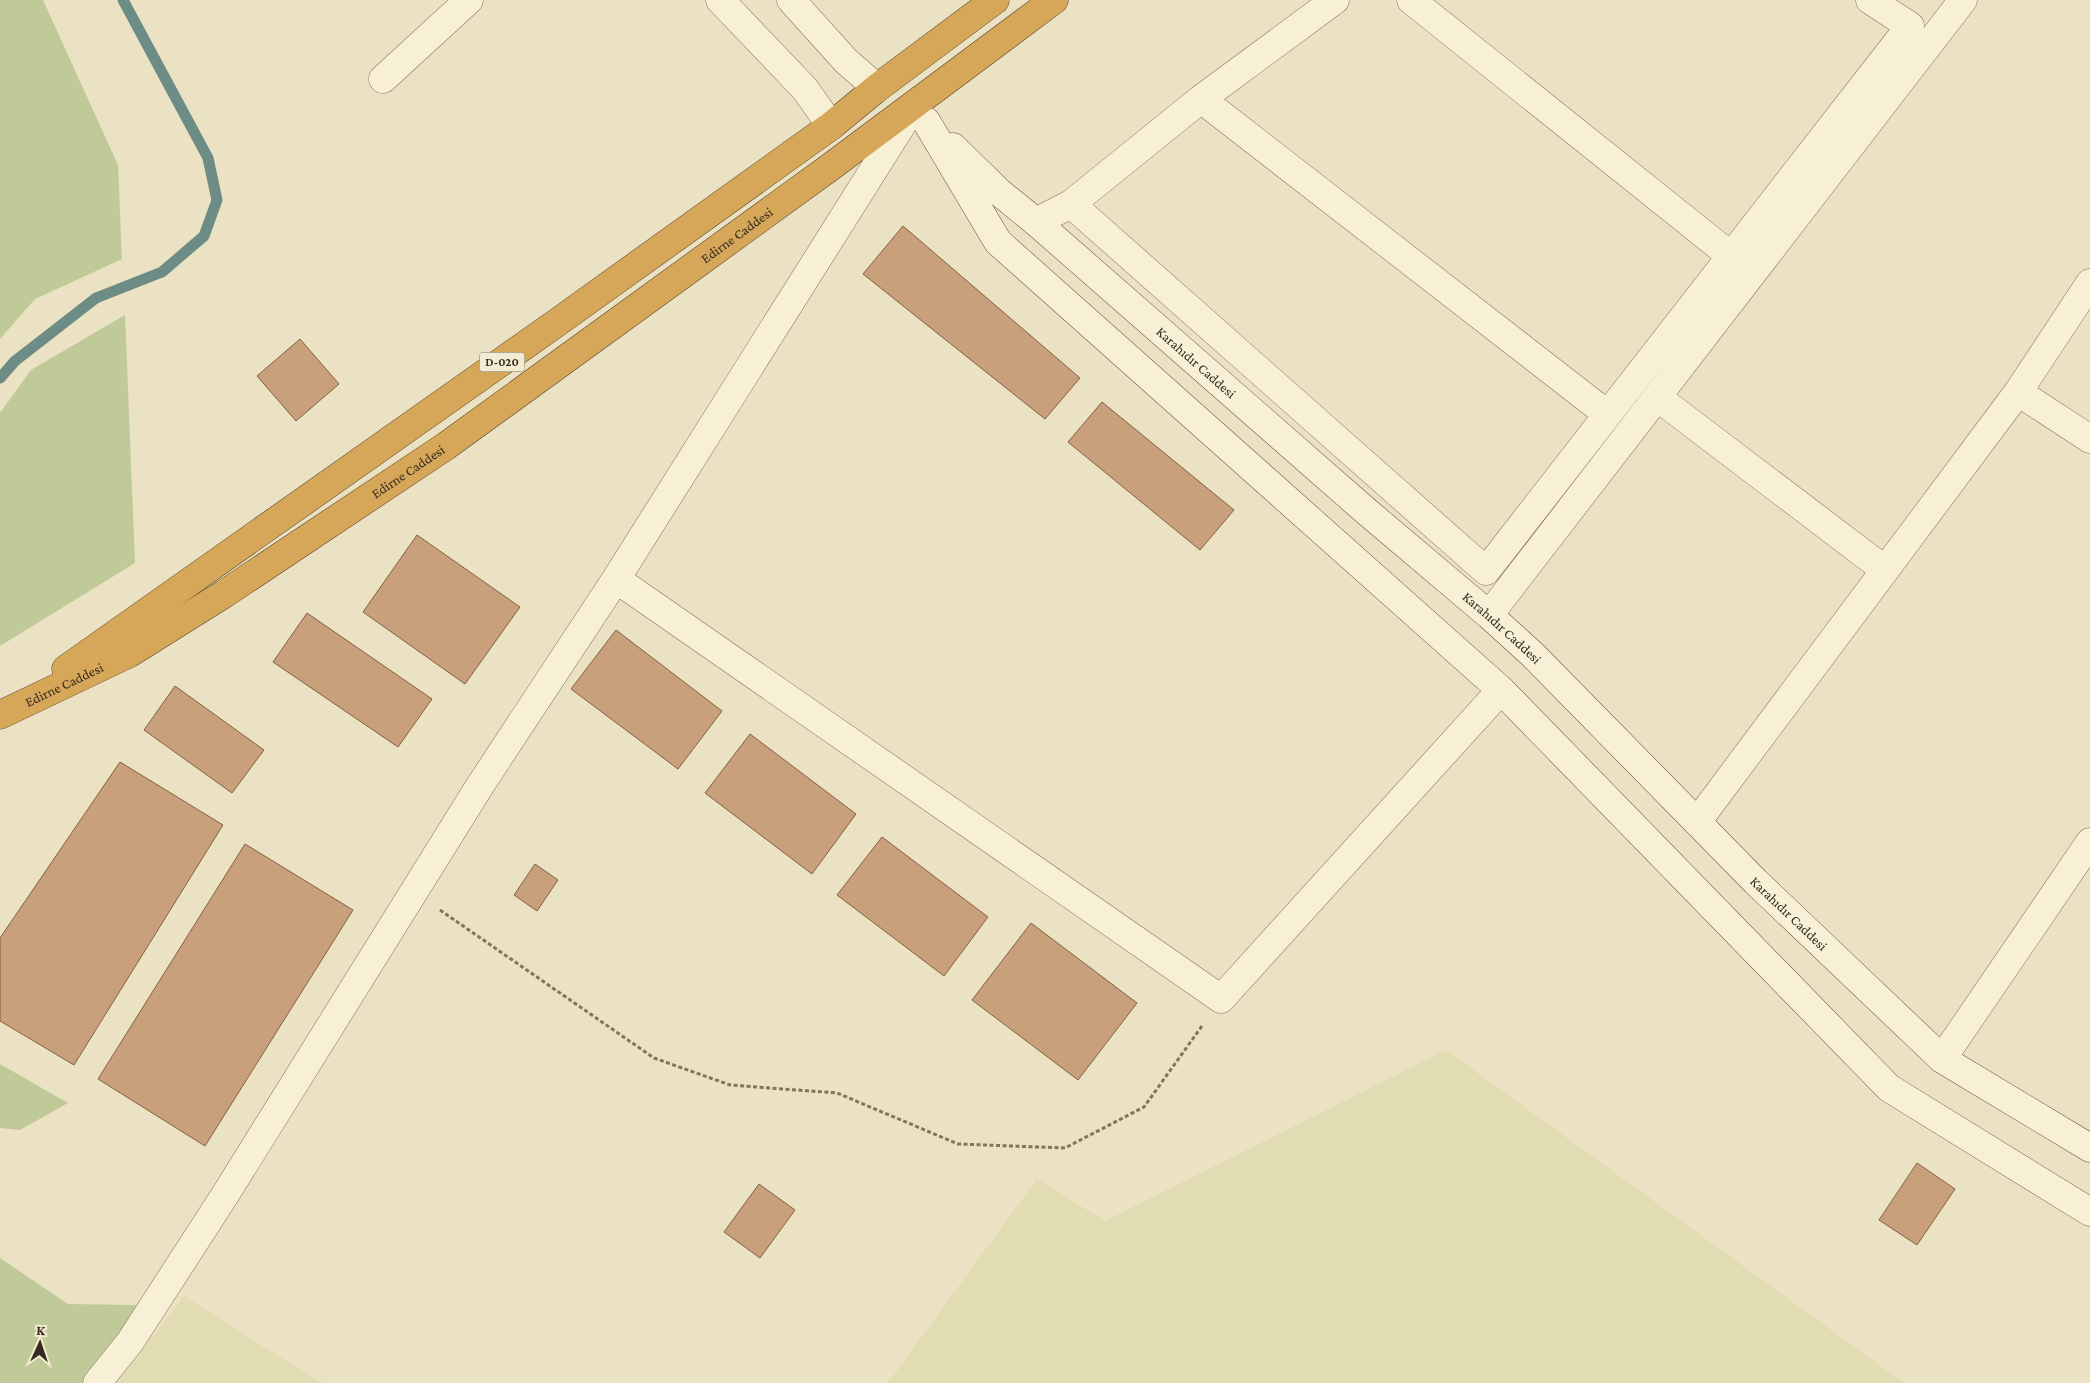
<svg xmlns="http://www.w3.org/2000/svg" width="2090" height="1383" font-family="'Crimson Pro',serif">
	<rect width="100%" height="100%" fill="#ebe2c3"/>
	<!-- farmland -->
	<path fill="#e1dcb1" d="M1446,1050L1904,1383H888L1037,1179L1105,1221Z
		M184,1296L321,1383H117Z"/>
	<!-- green -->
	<path fill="#c0c998" d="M0,0H43L118,165L122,259L35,299L0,339Z
		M125,315L135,563L0,646V413L31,370Z
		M0,1064L68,1103L20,1130L0,1128Z
		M0,1258L68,1304L137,1305L101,1363L84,1383H0Z"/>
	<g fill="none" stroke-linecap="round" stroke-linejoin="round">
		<!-- stream -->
		<path stroke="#6d8c86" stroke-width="11" d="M0,378L15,361L96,298L162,272L204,236L217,200L208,158L123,0"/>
	</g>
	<!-- building -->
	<path fill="#c8a07b" stroke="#836042" d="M903,226L1080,378L1045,419L863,274Z
		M300,339L339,384L296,421L257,376Z
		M1102,402L1234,510L1200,550L1068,442Z
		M417,535L520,607L465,684L363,612Z
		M307,613L432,699L398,747L273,662Z
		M616,630L722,711L678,769L571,689Z
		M175,686L264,750L232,793L144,730Z
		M750,734L856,814L812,874L705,793Z
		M120,762L223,825L74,1065L0,1021V938Z
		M882,837L988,917L944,976L837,895Z
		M245,844L353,910L205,1146L98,1079Z
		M535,864L558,880L537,911L514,895Z
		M1031,923L1137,1003L1078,1080L972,1000Z
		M1917,1163L1955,1189L1917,1245L1879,1220Z
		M759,1184L795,1210L760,1258L724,1232Z"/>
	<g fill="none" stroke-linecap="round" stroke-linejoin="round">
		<defs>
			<path id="street" d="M720,0L805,89L831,126
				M791,0L846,61L877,88
				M1411,0L1731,256
				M383,79L469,0
				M1201,99L1607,414
				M1071,204L1486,571L1910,26L1870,0
				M1036,222L1071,204L1201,99L1335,0
				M2090,283L2018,392L2090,439
				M1657,397L1885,570
				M616,579L1221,999L1501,690
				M1489,615L1963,0
				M1697,822L2018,392
				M1942,1059L2090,842
				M97,1383L130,1342L225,1195L481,784L616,579L915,104"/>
			<g id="secondary">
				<path d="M926,121L998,242L1501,690L1889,1088L2090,1212"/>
				<path id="s1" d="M953,147L999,192L1036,222L1366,511L1489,615L1533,655L1756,882L1942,1059L2090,1148"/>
			</g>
			<g id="highway">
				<path d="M66,669L555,324L831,126L877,88L995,0"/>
				<path id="s2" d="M0,715L130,653L224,594L446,446L829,168L1054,0"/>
			</g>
		</defs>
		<!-- street casing -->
		<use href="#street" stroke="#85745b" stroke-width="29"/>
		<!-- secondary casing -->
		<use href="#secondary" stroke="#67553e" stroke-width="29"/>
		<!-- highway casing -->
		<use href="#highway" stroke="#53422f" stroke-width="29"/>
		<!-- path -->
		<path stroke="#85745b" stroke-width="3" stroke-dasharray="4 2.5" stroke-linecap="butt" d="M440,910L654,1058L730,1085L837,1093L958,1144L1065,1148L1144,1107L1202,1026"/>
		<!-- street -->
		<use href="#street" stroke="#f7efd6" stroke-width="28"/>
		<!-- secondary -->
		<use href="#secondary" stroke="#f7efd6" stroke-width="28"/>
		<!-- highway -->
		<use href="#highway" stroke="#d6a759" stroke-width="28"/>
	</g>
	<g text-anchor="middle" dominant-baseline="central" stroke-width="4" stroke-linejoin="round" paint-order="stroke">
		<!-- shield labels -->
		<rect fill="#f3ecd3" stroke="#6f6554" stroke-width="1" x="479.5" y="352.5" width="45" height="19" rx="4"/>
		<g font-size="12" font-weight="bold" fill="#362b1e">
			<text x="502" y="362">D-020</text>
		</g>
		<!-- street labels -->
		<g font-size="14" fill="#362b1e" stroke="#f3ecd3">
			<text stroke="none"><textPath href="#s2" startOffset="881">Edirne Caddesi</textPath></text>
			<text stroke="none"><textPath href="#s1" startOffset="325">Karahıdır Caddesi</textPath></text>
			<text stroke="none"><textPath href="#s2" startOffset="476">Edirne Caddesi</textPath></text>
			<text stroke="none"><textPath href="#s1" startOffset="730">Karahıdır Caddesi</textPath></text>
			<text stroke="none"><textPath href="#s2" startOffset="71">Edirne Caddesi</textPath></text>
			<text stroke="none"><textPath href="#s1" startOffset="1135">Karahıdır Caddesi</textPath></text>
		</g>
	</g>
	<!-- north arrow -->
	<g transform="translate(40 1343) rotate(3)" stroke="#f3ecd3" stroke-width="4" paint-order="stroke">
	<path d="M0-4L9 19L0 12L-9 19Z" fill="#362b1e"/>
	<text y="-8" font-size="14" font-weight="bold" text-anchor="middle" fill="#362b1e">K</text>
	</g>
</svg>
